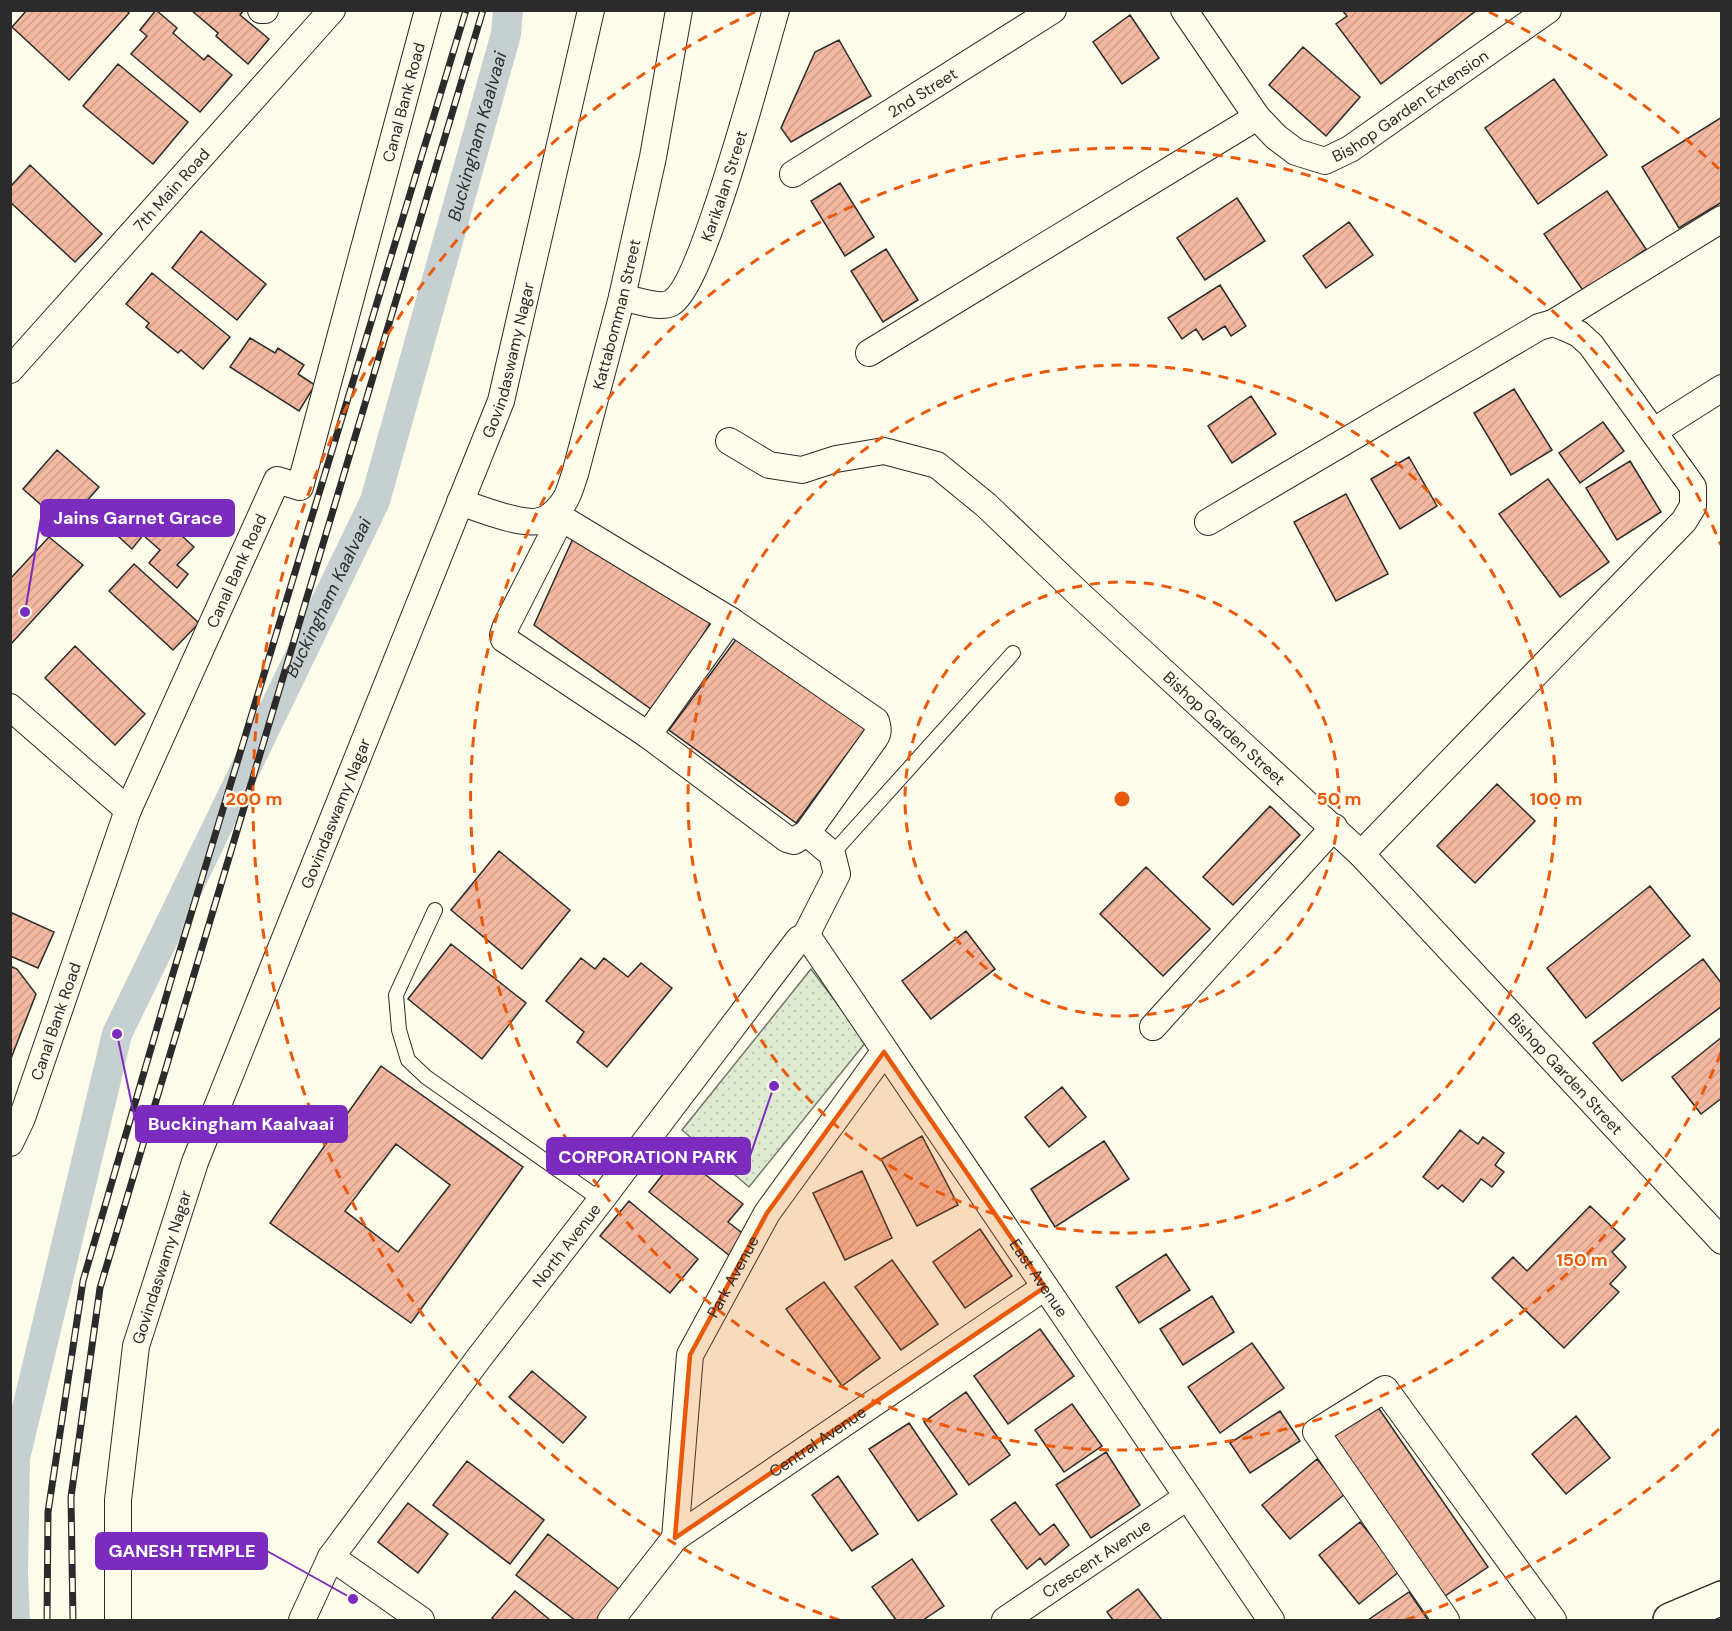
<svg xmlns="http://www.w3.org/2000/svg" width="1732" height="1631" font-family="'DM Sans',sans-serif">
	<defs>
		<pattern id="park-dots" width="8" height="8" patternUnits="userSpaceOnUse" patternTransform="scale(1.5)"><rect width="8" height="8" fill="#deebd1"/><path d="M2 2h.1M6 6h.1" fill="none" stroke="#bfcab4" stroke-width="1.8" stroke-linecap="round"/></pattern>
		<pattern id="building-hatch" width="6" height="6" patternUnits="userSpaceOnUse" patternTransform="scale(1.5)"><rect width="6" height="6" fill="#f2b8a0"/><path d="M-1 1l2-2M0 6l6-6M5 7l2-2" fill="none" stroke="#d09e8a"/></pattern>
	</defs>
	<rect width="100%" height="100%" fill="#fdfbea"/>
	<!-- park -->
	<path fill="url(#park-dots)" stroke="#74746e" stroke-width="1.5" d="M811,969L866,1042L749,1187L682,1130Z"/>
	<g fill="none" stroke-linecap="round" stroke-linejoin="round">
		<!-- canal -->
		<path stroke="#c7d0d0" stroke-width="30" id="s1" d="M15,1620L13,1573L15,1458L117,1034L375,501L506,34L508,10"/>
	</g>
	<!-- building -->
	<path fill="url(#building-hatch)" stroke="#2b2b2b" stroke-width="1.5" fill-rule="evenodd" d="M27,10H126L129,13L69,80L12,27Z
		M156,10L177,28L173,33L204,60L208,55L232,75L200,112L131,54L147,36L140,30Z
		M191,10H244L240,15L269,39L248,64L216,36L218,33Z
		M1342,10H1477L1381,84L1336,24L1347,16Z
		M1130,15L1159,58L1122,84L1093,42Z
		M839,40L871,96L791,142L781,128L815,52Z
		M1303,47L1360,97L1326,136L1269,85Z
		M118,64L188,122L153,164L83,106Z
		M1554,79L1607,155L1538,204L1485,128Z
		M1722,117V202L1679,228L1642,167Z
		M30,165L102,234L75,262L10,202V187Z
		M840,183L874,237L845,256L811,201Z
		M1607,191L1646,249L1584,292L1544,234Z
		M1237,198L1265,241L1205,280L1177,238Z
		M1349,222L1373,255L1326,288L1303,256Z
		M201,231L266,284L237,320L172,268Z
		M886,249L918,300L883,322L851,271Z
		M152,273L230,337L203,369L181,350L178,353L146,327L149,323L126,304Z
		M1220,285L1246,326L1231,336L1225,326L1203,340L1196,329L1182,339L1168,318Z
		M250,338L275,353L278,348L304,365L298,374L315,385L299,411L230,367Z
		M1514,389L1552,450L1511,475L1474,413Z
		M1251,396L1276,434L1232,463L1208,426Z
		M1603,422L1624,451L1580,483L1559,453Z
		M57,450L99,487L65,526L23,489Z
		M1409,457L1437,506L1400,529L1371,479Z
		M1630,461L1661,512L1617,540L1586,488Z
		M1548,479L1609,562L1560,597L1499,514Z
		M1346,494L1388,574L1336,601L1294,522Z
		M157,502L187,529L182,536L194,547L177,565L188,574L177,588L149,563L160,550L143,535L132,549L119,537L141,512L145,516Z
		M575,534L711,622L655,712L534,625Z
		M49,537L83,565L10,645V579Z
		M134,564L199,623L173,650L109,591Z
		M740,634L867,727L796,823L669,730Z
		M75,646L145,714L115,745L45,678Z
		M1497,784L1535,821L1475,883L1437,846Z
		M1270,806L1300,835L1233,905L1203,877Z
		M499,851L570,910L522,969L451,910Z
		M1146,867L1210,929L1163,976L1100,914Z
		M1650,886L1690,936L1586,1018L1547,968Z
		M10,912L54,932L38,968L10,956Z
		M966,931L995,969L931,1019L902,981Z
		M451,944L526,1003L482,1059L408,999Z
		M581,958L595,969L604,958L628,977L641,963L672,988L607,1067L577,1042L584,1032L546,1001Z
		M1703,959L1722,984V1006L1622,1081L1593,1043Z
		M10,966L17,969L36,994L10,1061Z
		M1722,1037V1098L1701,1114L1672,1077Z
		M381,1066L523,1167L411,1323L270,1223ZM396,1144L450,1185L398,1252L345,1211Z
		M1062,1087L1086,1117L1049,1147L1025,1117Z
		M1460,1130L1478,1144L1483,1137L1504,1153L1495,1165L1504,1172L1492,1187L1481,1179L1463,1202L1442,1185L1438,1189L1423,1177Z
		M922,1136L958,1205L917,1226L881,1159Z
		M1104,1141L1129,1179L1055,1227L1031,1189Z
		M679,1154L743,1204L728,1222L746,1236L730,1256L649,1192Z
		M862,1171L892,1238L845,1260L813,1193Z
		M629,1201L698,1259L670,1293L600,1236Z
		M1590,1206L1625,1239L1612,1252L1626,1267L1610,1284L1619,1292L1564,1348L1492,1278L1513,1257L1527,1271Z
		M980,1229L1012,1276L965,1308L933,1262Z
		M1166,1254L1190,1290L1139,1323L1116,1287Z
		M892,1260L938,1324L901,1350L855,1287Z
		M824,1282L880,1358L842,1386L786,1309Z
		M1212,1296L1234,1332L1183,1365L1160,1329Z
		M1040,1329L1074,1376L1008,1424L974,1376Z
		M1252,1343L1284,1388L1220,1433L1188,1387Z
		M532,1371L586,1417L563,1443L509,1397Z
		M966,1392L1010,1455L969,1485L924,1422Z
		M1375,1403L1488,1567L1436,1602L1324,1438Z
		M1072,1404L1102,1446L1064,1472L1035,1430Z
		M1280,1411L1300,1441L1250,1473L1230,1443Z
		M1576,1416L1610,1458L1566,1494L1532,1454Z
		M909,1423L957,1494L918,1521L869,1449Z
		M1106,1452L1140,1505L1091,1538L1056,1485Z
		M1317,1459L1345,1494L1290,1539L1262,1505Z
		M467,1461L544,1520L510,1564L433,1505Z
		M838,1476L878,1534L852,1551L812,1495Z
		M1015,1502L1040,1535L1054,1524L1069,1545L1045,1565L1040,1558L1027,1569L991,1520Z
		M408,1503L448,1534L418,1573L378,1542Z
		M1360,1522L1400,1571L1359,1604L1319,1555Z
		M548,1534L624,1593L602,1620H575L516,1575Z
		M912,1559L944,1606L923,1620H896L872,1587Z
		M1138,1589L1162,1620H1113L1107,1612Z
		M515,1591L550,1620H495L492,1618Z
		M1409,1592L1428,1620H1368Z"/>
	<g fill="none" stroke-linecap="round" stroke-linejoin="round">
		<defs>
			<path id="lane" d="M832,854L1013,653
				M435,910L396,995L399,1030L408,1060L426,1077L601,1200"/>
			<g id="street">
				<path d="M261,10H265"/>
				<path id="s2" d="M1184,10L1257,117L1276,137L1296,152L1325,161L1350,149L1548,10"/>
				<path id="s3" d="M793,174L1053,10"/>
				<path id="s4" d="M622,297C634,300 660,309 671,303C703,286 762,57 776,10"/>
				<path d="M1553,323L1722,219"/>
				<path d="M869,353L1257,117"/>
				<path id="s5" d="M10,370L332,10"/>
				<path d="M1654,431L1722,388"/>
				<path id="s6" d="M729,441L769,465L802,470L836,459L884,451L937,465L986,505L1079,594L1361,854L1722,1241"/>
				<path id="s7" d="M460,502C478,508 528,529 545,519C552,516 561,507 565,500C570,492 572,482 575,474L622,297L653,157L679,10"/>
				<path d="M1208,522L1539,327L1553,323L1566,328L1579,334L1591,345L1693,487V506L1684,521L1361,854"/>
				<path d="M10,707L128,810"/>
				<path d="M648,735L730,620"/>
				<path d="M805,937L837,874L832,854L807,833L794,841L787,839L648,735L504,639L503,635L506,626L559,522L565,520L568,522L730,620L876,721C878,728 879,732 875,738L807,833"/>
				<path id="s8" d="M805,937L810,940L1271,1620"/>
				<path d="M1153,1027L1334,827"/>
				<path id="s9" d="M10,1143L22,1118L128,810L277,480L300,487L428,10"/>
				<path id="s10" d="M675,1538L690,1355L767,1213L884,1052"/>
				<path d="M331,1557L421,1620"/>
				<path id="s11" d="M118,1620V1500L136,1346L195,1162L501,401L591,10"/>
				<path id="s12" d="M302,1620L331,1557L479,1358L601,1200L799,939L805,937"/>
				<path id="s13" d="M611,1620L675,1538L1045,1287"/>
				<path id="s14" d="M1005,1620L1187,1497"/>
				<path d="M1446,1620L1316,1432L1385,1389L1553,1620"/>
			</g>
			<path id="secondary" d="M1670,1620L1722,1598"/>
		</defs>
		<!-- lane casing -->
		<use href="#lane" stroke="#2b2b2b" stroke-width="16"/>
		<!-- street casing -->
		<use href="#street" stroke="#2b2b2b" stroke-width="28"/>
		<!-- secondary casing -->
		<use href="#secondary" stroke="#2b2b2b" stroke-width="36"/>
		<!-- lane -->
		<use href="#lane" stroke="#fdfbea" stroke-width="14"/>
		<!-- street -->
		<use href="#street" stroke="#fdfbea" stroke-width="26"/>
		<!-- secondary -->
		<use href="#secondary" stroke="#fdfbea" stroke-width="33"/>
		<defs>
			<path id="rail" d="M47,1620L48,1512L83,1281L171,980L466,10
				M73,1620L71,1497L100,1288L483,10"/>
		</defs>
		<!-- rail casing -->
		<use href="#rail" stroke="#2b2b2b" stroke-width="7"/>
		<!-- rail -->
		<use href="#rail" stroke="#fdfbea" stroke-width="4.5" stroke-dasharray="14" stroke-linecap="butt"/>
	</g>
	<!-- marked area -->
	<path fill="#e8590c" fill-opacity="0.2" stroke="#e8590c" stroke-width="4.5" stroke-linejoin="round" d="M884,1052L1045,1287L675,1538L690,1355L767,1213Z"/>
	<!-- distance rings -->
	<g fill="none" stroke="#e8590c" stroke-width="3" stroke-dasharray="10 8">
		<circle cx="1122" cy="799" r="217"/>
		<circle cx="1122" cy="799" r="434"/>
		<path d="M1721 1053A651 651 0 1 1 1721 545"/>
		<path d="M1719 1429A868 868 0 0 1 1405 1620M839 1620A868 868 0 0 1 755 12M1489 12A868 868 0 0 1 1719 169"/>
	</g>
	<g text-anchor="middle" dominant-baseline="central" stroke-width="4.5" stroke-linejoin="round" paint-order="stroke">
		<!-- street labels -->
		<g font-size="16" fill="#2b2b2b" stroke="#fdfbea">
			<text stroke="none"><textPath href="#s3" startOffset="153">2nd Street</textPath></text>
			<text stroke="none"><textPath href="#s9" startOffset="1138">Canal Bank Road</textPath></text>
			<text stroke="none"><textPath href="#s2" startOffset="314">Bishop Garden Extension</textPath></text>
			<text stroke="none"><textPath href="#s4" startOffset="180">Karikalan Street</textPath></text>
			<text stroke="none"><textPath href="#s5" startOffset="242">7th Main Road</textPath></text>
			<text stroke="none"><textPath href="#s7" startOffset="309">Kattabomman Street</textPath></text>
			<text stroke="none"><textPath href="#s11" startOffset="1330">Govindaswamy Nagar</textPath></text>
			<text stroke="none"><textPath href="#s9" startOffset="616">Canal Bank Road</textPath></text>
			<text stroke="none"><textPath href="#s6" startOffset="609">Bishop Garden Street</textPath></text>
			<text stroke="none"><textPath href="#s11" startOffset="844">Govindaswamy Nagar</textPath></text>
			<text stroke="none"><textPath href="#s9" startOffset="130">Canal Bank Road</textPath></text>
			<text stroke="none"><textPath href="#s6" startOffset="1095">Bishop Garden Street</textPath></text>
			<text stroke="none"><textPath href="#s12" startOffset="460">North Avenue</textPath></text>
			<text stroke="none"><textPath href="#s11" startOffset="358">Govindaswamy Nagar</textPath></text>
			<text stroke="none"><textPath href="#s10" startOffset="273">Park Avenue</textPath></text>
			<text stroke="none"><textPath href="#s8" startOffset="414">East Avenue</textPath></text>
			<text stroke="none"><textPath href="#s13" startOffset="276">Central Avenue</textPath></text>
			<text stroke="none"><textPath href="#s14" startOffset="110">Crescent Avenue</textPath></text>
		</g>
		<!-- water labels -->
		<g font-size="18" font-style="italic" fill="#2b2b2b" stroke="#fdfbea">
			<text stroke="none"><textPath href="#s1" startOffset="1569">Buckingham Kaalvaai</textPath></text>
			<text stroke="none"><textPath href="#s1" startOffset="1083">Buckingham Kaalvaai</textPath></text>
		</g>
	</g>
	<circle cx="1122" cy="799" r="9" fill="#e8590c" stroke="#fdfbea" stroke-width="3"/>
	<g font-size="18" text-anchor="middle" font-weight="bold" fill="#e8590c" stroke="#fdfbea" stroke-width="4.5" stroke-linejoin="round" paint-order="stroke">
		<text x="1339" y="805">50 m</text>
		<text x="1556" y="805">100 m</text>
		<text x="254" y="805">200 m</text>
		<text x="1582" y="1266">150 m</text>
	</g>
	<!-- callouts -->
	<path fill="none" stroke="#7b2cbf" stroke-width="2" d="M25 612L41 518M117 1034L136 1124M774 1086L750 1156M353 1599L267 1551"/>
	<g fill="#7b2cbf" stroke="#fdfbea" stroke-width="2">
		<circle cx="25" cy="612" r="6"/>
		<circle cx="117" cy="1034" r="6"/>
		<circle cx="774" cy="1086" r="6"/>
		<circle cx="353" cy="1599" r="6"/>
	</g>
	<g fill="#7b2cbf" stroke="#7b2cbf" stroke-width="2">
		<rect x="41" y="500" width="193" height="36" rx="6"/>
		<rect x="136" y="1106" width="211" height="36" rx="6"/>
		<rect x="547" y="1138" width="203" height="36" rx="6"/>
		<rect x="96" y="1533" width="171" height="36" rx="6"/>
	</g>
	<g font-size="18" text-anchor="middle" font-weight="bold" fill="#fff">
		<text x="138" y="524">Jains Garnet Grace</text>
		<text x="241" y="1130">Buckingham Kaalvaai</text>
		<text x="648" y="1163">CORPORATION PARK</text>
		<text x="182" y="1557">GANESH TEMPLE</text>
	</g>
	<!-- border -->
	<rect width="1732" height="1631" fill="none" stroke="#2b2b2b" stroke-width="24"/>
</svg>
